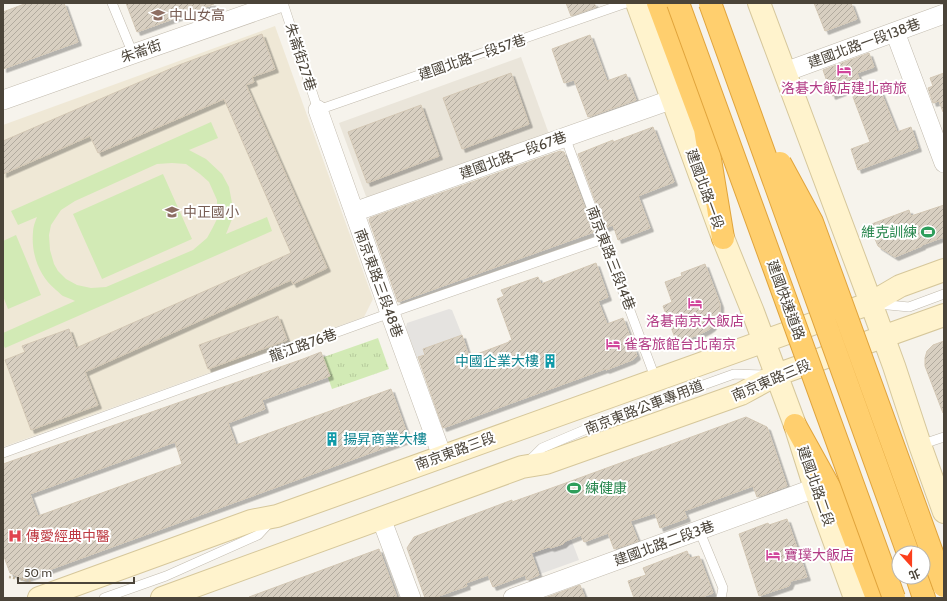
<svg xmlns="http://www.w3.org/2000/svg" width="947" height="601" font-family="Cabin,'Noto Sans TC',sans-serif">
	<defs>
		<pattern id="grass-tufts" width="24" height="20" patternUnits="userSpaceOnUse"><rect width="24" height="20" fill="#d2eab5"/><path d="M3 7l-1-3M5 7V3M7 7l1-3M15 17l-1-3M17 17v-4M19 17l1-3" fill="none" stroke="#b6ca9c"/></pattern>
		<pattern id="building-hatch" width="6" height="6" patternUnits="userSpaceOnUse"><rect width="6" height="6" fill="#d8cfc1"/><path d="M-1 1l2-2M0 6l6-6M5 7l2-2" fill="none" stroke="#b1aa9e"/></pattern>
		<filter id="shadow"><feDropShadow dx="3.5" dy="3.5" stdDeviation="0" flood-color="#0004"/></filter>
	</defs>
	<rect width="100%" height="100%" fill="#f6f3ec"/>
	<!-- residential -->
	<path fill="#eae5da" d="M521,57L549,134L367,199L339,123Z"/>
	<!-- education -->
	<path fill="#efe8d6" d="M275,26L373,299L364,317L3,447V125Z"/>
	<!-- grass -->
	<path fill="url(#grass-tufts)" d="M378,338L389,369L332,389L321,358Z"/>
	<!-- garden -->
	<path fill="#d2eab5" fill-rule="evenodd" d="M211,122L218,138L189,150L206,159L222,174L229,187L232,203V219L226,234L267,217L272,231L5,348L3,344V333L75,301C72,299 67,298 63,296C61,295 59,292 56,290C39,276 31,254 33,232C33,227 35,222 37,217L18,225L11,211ZM172,163L186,164L200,174L209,182L217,200V219L212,229L207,238L193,250L106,287L91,288L77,285L66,279L58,271L54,264L50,250L49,235L51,225L61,210L75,201L157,164Z
		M163,174L192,239L102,279L73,214Z
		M16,235L41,295L8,309L3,296V241Z"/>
	<!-- parking -->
	<path fill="#e5e3e0" d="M449,309L452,310L462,335L423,349L425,355L417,358L406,328L407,323Z
		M571,539L579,560L540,574L533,553L549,547L551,548L563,544L564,541Z"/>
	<!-- building -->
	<path fill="url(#building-hatch)" stroke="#d3c7b4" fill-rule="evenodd" filter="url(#shadow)" d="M27,3H64L78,42L3,69V12Z
		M126,3H213L214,4L137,32Z
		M566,3H594L596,7L571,16Z
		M814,3H851L857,19L825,31Z
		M262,34L275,69L252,77L254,82L246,85L327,268L293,284L291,280L85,372L98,405L31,430L5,360L25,352L22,346L69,329L76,348L291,253L224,99L98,153L90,136L3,174V141L179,65Z
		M590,35L607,81L626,74L636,100L588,117L574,80L564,83L552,49Z
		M869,53L874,67L857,73L865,96L880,90L897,132L911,127L918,148L858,170L851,149L870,142L850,89L832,96L823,70Z
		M511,73L529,124L462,149L443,98Z
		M944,73V112H943L939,101L933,103L928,88L933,86L930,78Z
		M421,105L439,156L367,183L348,132Z
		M653,127L674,182L638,196L650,228L618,240L613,225L605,228L578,154L613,140V142Z
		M560,151L564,152L566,158L594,232L398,302L369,220L370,218Z
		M944,205V237L922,245V246L895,257L878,246L869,225L909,210L911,216Z
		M596,263L608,297L598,301L607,324L623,318L637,356L632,360L606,370L605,369L443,428L418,357L425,355L423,349L462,335L469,357L509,342V341L512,340L497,299L504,296L501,290L538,277L541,284Z
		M705,264L720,304V311L718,317L712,327L708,330L702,333L677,343L663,306L672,302L665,282L682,276L681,273Z
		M278,316L287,340L208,369L199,345Z
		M944,341V413H943L925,366V358L927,351L933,345Z
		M321,352L330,376L262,400L265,409L228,423L236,445L391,389L409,439L24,579L10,573L3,554V464L303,359ZM175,442L182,464L38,516L30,494Z
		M746,417L767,427L787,486L757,497L753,486L684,511L687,518L660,528L655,513L630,521L638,541L614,549L608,533L584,542L581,535L566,541L563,544L551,548L549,547L531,553L539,575L527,580L525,575L493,587L488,575L466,583L467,586L433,598H425L407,548L414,537L512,500V502L563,484Z
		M787,519L807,577L791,581L789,586L759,596L739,534L768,523L769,525Z
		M379,549L397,598H249V597Z
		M687,551L690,558L699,556L713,593L699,598H634L628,581L646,575L643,568Z
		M580,585L585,598H545Z"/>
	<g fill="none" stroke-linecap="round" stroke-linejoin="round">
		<defs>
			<path id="lane" d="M112,3L133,54
				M283,3L318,110L626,3
				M565,137L656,380
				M878,304L909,307L944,294
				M920,445L944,437
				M3,453L390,313L603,239
				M528,462L542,448L617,416L734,374L765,375
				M699,530L723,588L721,598
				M104,598L166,576L258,535L270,522"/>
			<path id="street" d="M895,32L944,163
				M785,72L944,14
				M3,100L133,54L279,3
				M318,110L390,313L442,456
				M354,212L673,99
				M381,518L411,598
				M513,598L815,488"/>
			<path id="secondary" d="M637,3L723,238L753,312L795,425L815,488L855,598
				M759,3L871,303L894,366L920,445L944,512
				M39,598L251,521L277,516C475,444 673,374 871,303L900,286L944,270
				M162,598L522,467L546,463L741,394L776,375L944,315"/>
			<path id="highway" d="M658,3L705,129L723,238
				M795,425L847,519L877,598
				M917,577L924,598"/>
		</defs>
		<!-- lane casing -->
		<use href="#lane" stroke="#c2bbae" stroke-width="10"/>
		<!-- street casing -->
		<use href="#street" stroke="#c2bbae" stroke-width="20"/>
		<!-- secondary casing -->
		<use href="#secondary" stroke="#d6c79b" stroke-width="24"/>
		<!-- highway casing -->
		<use href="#highway" stroke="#e0a43c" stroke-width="24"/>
		<!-- path -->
		<path stroke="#c4b79f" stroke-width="2.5" stroke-dasharray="2 2" stroke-linecap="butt" d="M9,577L31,581"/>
		<!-- lane -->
		<use href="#lane" stroke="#fff" stroke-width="9"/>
		<!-- street -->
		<use href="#street" stroke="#fff" stroke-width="19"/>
		<!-- secondary -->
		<use href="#secondary" stroke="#fff3cd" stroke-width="22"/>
		<!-- highway -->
		<use href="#highway" stroke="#ffcf6e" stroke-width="22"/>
		<defs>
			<path id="highway-bridge" d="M678,3L894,598
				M710,3L908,553
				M780,163L812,222L944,586"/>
		</defs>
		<!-- highway-bridge casing -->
		<use href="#highway-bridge" stroke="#e0a43c" stroke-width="24" stroke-linecap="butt"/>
		<!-- highway-bridge -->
		<use href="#highway-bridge" stroke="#ffcf6e" stroke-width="22"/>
	</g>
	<!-- icons -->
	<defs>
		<symbol id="school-bare" viewBox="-9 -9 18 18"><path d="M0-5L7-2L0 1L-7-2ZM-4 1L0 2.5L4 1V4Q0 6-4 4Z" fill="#8d6e63" stroke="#fff" stroke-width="2.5" paint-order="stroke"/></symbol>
		<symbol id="hotel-bare" viewBox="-9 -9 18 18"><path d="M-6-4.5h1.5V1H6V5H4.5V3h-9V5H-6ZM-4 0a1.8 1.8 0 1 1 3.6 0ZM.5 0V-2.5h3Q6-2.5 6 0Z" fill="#d1479c" stroke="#fff" stroke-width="2.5" paint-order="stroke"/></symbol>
		<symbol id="stadium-bare" viewBox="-9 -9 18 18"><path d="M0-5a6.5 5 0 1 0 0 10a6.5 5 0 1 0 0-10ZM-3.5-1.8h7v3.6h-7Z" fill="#2e9e5b" stroke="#fff" stroke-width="2.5" paint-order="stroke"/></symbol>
		<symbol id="building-bare" viewBox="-9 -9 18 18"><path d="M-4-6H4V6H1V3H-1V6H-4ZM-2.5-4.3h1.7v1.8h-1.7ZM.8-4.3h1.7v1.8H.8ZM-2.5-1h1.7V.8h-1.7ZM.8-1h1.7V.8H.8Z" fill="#0f9aa8" stroke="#fff" stroke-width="2.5" paint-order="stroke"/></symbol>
		<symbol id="hospital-bare" viewBox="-9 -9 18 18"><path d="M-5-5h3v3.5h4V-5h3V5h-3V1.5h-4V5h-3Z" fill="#e0444e" stroke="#fff" stroke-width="2.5" paint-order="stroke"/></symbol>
	</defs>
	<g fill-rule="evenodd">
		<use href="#school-bare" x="148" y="5" width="20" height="20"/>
		<use href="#hotel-bare" x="834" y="60" width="20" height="20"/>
		<use href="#school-bare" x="162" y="202" width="20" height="20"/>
		<use href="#stadium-bare" x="918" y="222" width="20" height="20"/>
		<use href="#hotel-bare" x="685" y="293" width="20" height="20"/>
		<use href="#hotel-bare" x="603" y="334" width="20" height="20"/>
		<use href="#building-bare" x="540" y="351" width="20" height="20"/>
		<use href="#building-bare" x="322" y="429" width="20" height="20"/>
		<use href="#stadium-bare" x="564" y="478" width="20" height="20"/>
		<use href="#hospital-bare" x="5" y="526" width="20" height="20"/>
		<use href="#hotel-bare" x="763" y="545" width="20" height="20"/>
	</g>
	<g text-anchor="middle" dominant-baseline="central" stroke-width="4" stroke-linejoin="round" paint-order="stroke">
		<!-- education labels -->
		<g font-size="14" fill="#785e54" stroke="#fff" text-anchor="start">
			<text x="169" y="15">中山女高</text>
			<text x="183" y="212">中正國小</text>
		</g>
		<!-- street labels -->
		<g font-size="14" fill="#4b4439" stroke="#fff">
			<text transform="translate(864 43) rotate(-20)">建國北路一段138巷</text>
			<text transform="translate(141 51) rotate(-19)">朱崙街</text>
			<text transform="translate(301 57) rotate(72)">朱崙街27巷</text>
			<text transform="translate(472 57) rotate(-19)">建國北路一段57巷</text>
			<text transform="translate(513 155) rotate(-20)">建國北路一段67巷</text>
			<text transform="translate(705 189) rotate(70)">建國北路一段</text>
			<text transform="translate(611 258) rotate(69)">南京東路三段14巷</text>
			<text transform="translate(379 283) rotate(70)">南京東路三段48巷</text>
			<text transform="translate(786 300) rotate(70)">建國快速道路</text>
			<text transform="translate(303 345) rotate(-20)">龍江路76巷</text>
			<text transform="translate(771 380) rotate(-23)">南京東路三段</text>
			<text transform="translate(644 407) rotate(-21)">南京東路公車專用道</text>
			<text transform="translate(455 451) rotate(-20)">南京東路三段</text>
			<text transform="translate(816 486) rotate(71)">建國北路二段</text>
			<text transform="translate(664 543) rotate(-20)">建國北路二段3巷</text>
		</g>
		<!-- hotel labels -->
		<g font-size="14" fill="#b23c85" stroke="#fff">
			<text x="844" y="88">洛碁大飯店建北商旅</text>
			<text x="695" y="321">洛碁南京大飯店</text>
			<text x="624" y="344" text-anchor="start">雀客旅館台北南京</text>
			<text x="784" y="555" text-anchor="start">寶璞大飯店</text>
		</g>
		<!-- leisure labels -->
		<g font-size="14" fill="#27864d" stroke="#fff" text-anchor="end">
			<text x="917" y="232">維克訓練</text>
			<text x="585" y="488" text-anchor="start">練健康</text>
		</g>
		<!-- culture labels -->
		<g font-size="14" fill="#0d838f" stroke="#fff" text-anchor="end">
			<text x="539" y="361">中國企業大樓</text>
			<text x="343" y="439" text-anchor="start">揚昇商業大樓</text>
		</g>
		<!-- health labels -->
		<g font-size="14" fill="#be3a42" stroke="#fff" text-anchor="start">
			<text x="26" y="536">傳愛經典中醫</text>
		</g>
	</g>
	<!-- border -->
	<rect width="947" height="601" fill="none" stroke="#4b4439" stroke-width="8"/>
	<!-- north arrow -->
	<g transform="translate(911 565) rotate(159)"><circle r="19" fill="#ffffff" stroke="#b7b4b0"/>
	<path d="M0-3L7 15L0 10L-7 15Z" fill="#fc3f1d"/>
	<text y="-6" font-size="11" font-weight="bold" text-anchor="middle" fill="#4b4439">北</text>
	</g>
	<!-- scale -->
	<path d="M18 577v6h116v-6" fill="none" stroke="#4b4439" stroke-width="2"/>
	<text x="24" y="577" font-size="12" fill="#4b4439" stroke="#ffffff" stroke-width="3" paint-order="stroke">50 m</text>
</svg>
